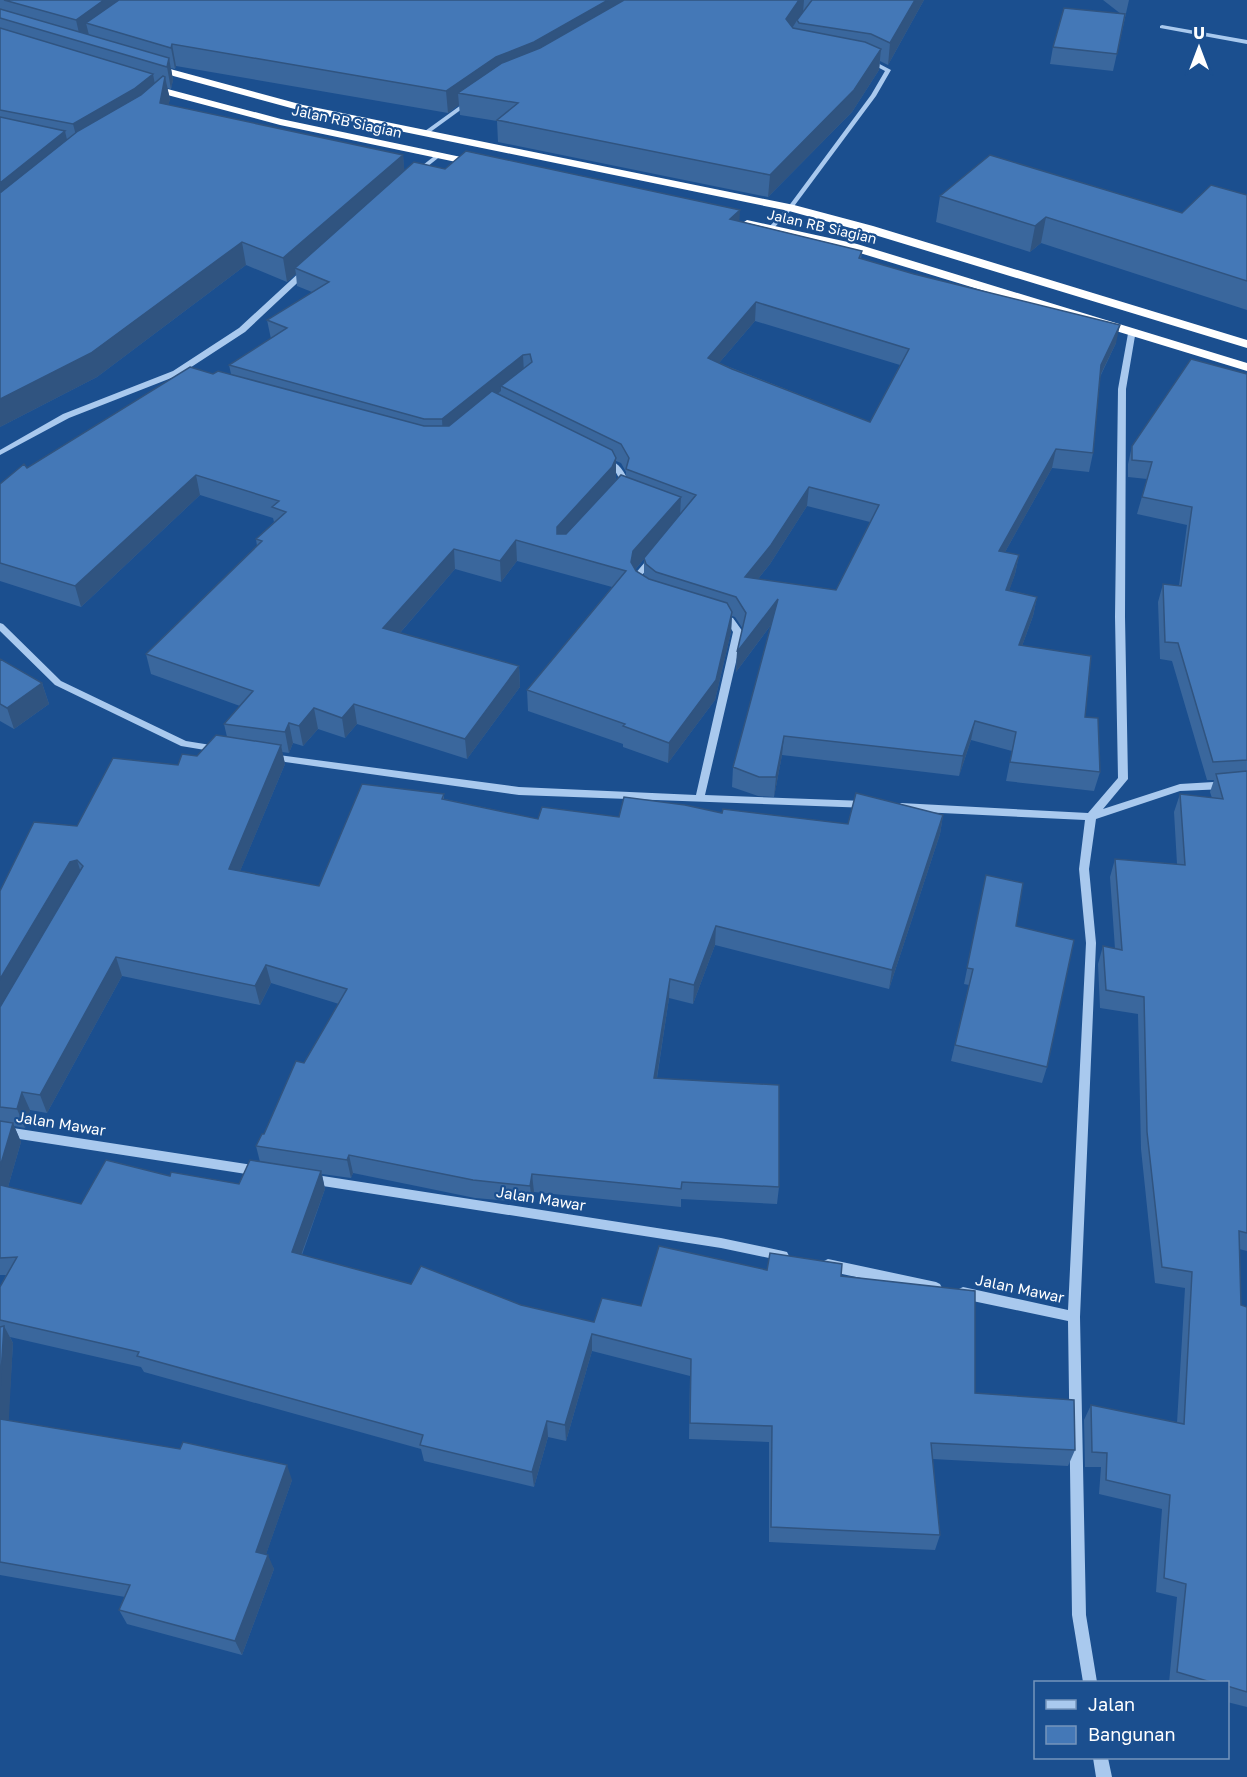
<svg xmlns="http://www.w3.org/2000/svg" width="1247" height="1777" font-family="'Golos Text',sans-serif">
	<rect width="100%" height="100%" fill="#1b4f8f"/>
	<g fill="none" stroke-linecap="round" stroke-linejoin="round">
		<!-- minor -->
		<path fill="#a9c9ee" fill-rule="evenodd" d="M1162,25L1247,40V44L1160,28V26Z
			M866,59H870L891,70L876,96L792,209L772,230H768V228L788,207L871,95L885,71L866,61Z
			M468,100L473,101L429,133H425V131Z
			M437,154L442,155L418,174H414V172Z
			M303,269L310,271L245,332L179,375L69,418L0,455V450L63,414L173,371L239,328Z
			M1129,328L1136,330L1126,389L1125,617L1128,779L1103,809L1180,784L1247,780V788L1180,791L1096,819L1089,869L1096,943L1080,1317L1086,1615L1097,1682H1083L1072,1615L1068,1321L963,1299L959,1297L957,1293L959,1289L963,1287L1068,1310L1086,943L1079,869L1085,820L901,811L896,807L901,803L1088,813L1118,778L1115,617L1118,389Z
			M603,460C616,459 622,468 627,478L622,490L619,491L615,488L619,478L614,469L603,464Z
			M654,554L658,557L642,575V588H636L634,575L651,555Z
			M720,614L733,618L743,632L705,795L865,801L869,802L870,805L869,808L519,795L271,760L266,757L271,754L519,787L696,795L733,632L727,622L717,619L715,617Z
			M0,623L3,624L61,681L186,741L217,746L222,749L217,752L181,746L55,685L0,631Z
			M0,1126L259,1166L263,1167L265,1171L263,1175L259,1176L0,1136Z
			M310,1174L721,1238L783,1251L787,1252L789,1256L787,1260L783,1261L721,1248L310,1184L306,1183L304,1179L306,1175Z
			M828,1259L936,1282L940,1284L942,1288L940,1292L936,1294L828,1271L824,1269L822,1265L824,1261Z
			M1093,1758H1108L1112,1777H1096Z"/>
		<!-- highway -->
		<path fill="#fff" fill-rule="evenodd" d="M148,63L303,105L794,205L873,226L1247,340V348L865,232L789,211L302,111L144,68V64Z
			M145,83L281,119L480,161L486,164L480,167L280,125L141,88V84Z
			M747,220L857,244L1247,363V371L850,250L743,227L741,224Z"/>
	</g>
	<!-- wall -->
	<path fill="#3a679d" fill-rule="evenodd" d="M0,0H924L888,65L880,61L879,70L852,112L768,197L498,142L497,121L460,115L459,105L448,113L176,66L175,69L171,68L173,80L171,89L167,88L170,99L168,105L403,155L404,171L445,169L739,221L862,251L861,259L1116,343L1100,377L1093,453L1089,472L1052,468L1005,552L1019,555L1015,574L1009,590L1037,597L1033,616L1022,646L1085,717L1100,772L1094,791L1006,781L1012,751L971,740L959,776L782,755L774,797L758,796L732,787L733,767L771,625L736,672L737,652L743,629L735,617L732,616L731,632L715,700L668,763L623,747V744L528,711L527,690L612,587L517,561L501,582L455,569L400,633L519,666L520,687L467,759L357,724L345,738L318,729L303,746L293,743L289,753L282,752L285,764L240,871L319,886L444,794V799L538,819L619,817L722,813L848,824L943,815L940,834L889,989L715,945L693,1004L669,998L657,1078L779,1187L777,1204L681,1199V1207L534,1192L532,1203L475,1198L353,1173L351,1178L322,1174L325,1189L302,1255L411,1284L521,1305L594,1322L641,1306L767,1270L841,1276L975,1393L1075,1450L1068,1466L932,1459L940,1535L935,1550L769,1542V1442L689,1439L690,1376L592,1351L566,1441L548,1437L534,1487L424,1461L421,1449L144,1372L141,1367L10,1337L13,1343L8,1421L292,1480L266,1554L274,1569L242,1655L127,1624L119,1610L125,1597L0,1575V1287L6,1275H0V891L77,826L178,765L197,756L227,737L224,724L240,706L151,674L146,654L257,546L256,539L274,522L273,518L200,495L81,607L0,581V484L27,468L213,374H231L229,365L271,339L267,320L312,292L297,286L296,274L287,282L246,265L97,377L0,427ZM755,321L900,365L870,422L719,363ZM616,461L621,463L626,472V477L615,481L616,478ZM807,506L870,522L836,590L758,579L770,564ZM644,559V576L636,571L635,570ZM122,976L260,1005L271,983L339,1004L304,1063L264,1134L256,1146L260,1162L239,1184L170,1176L81,1204L8,1187L21,1142L14,1126L25,1128L30,1110L47,1113Z
		M1103,0H1129L1113,71L1050,64L1053,47L1121,14Z
		M1247,195V310L1041,243L1030,252L936,222L940,196L1182,213Z
		M1247,374V1251L1239,1249L1241,1305L1247,1307V1707L1227,1702V1683H1169L1177,1597L1156,1592L1162,1509L1099,1494L1101,1467H1085L1084,1420L1091,1405L1177,1423L1185,1288L1155,1283L1141,1149L1138,1014L1100,1008L1098,964L1103,946L1115,949L1110,877L1115,859L1177,864L1174,812L1180,794L1212,798L1210,792L1214,780H1207L1172,661L1160,659L1158,602L1163,584L1179,586L1187,525L1137,514L1147,479L1128,477V464L1132,446Z
		M0,659L42,683L49,704L14,729L0,721Z
		M986,875L1016,926L1047,1067L1042,1083L951,1061L969,985L964,984Z"/>
	<!-- shaded-wall -->
	<path fill="#305480" d="M104,0H137L86,23L89,35L81,42L76,20Z
		M608,0H645L458,93L459,105L448,113L446,91L496,57Z
		M799,0H804L803,13L797,20L796,22L784,41L786,19Z
		M915,0H924L888,65L890,43Z
		M172,44L176,66L175,69L171,48Z
		M881,49L879,70L852,112L768,197L770,175Z
		M169,58L173,80L171,89L167,67Z
		M153,74L157,96L79,147L73,124Z
		M165,77L170,99L164,126L160,103Z
		M65,131L70,153L0,211V183Z
		M403,155L405,177L295,268L296,274L287,282L283,258Z
		M740,210L739,228L730,219Z
		M1046,217L1041,243L1030,252L1035,226Z
		M242,242L246,265L97,377L0,427V399Z
		M756,302L755,321L707,377L708,358Z
		M1120,325L1116,343L1096,384L1101,365Z
		M523,355L524,373L501,386V391L443,438L442,419Z
		M1056,449L1052,468L995,570L999,551Z
		M616,458V478L612,488L557,547V555V527Z
		M196,475L200,495L81,607L75,586Z
		M809,487L807,506L770,564L744,596L745,577Z
		M681,497L680,517L633,572L631,562L633,551Z
		M516,540L517,561L501,582L500,561Z
		M454,549L455,569L386,649L383,628Z
		M1019,555L1015,574L1003,609L1006,590Z
		M1037,597L1033,616L1015,665L1019,645Z
		M778,599L776,618L736,672L737,652Z
		M732,612L731,632L715,700L668,763L669,743Z
		M519,666L520,687L467,759L465,739Z
		M42,683L49,704L14,729L7,708Z
		M354,704L357,724L345,738L342,718Z
		M314,708L318,729L303,746L299,726Z
		M975,721L971,740L959,776L963,756Z
		M289,723L293,743L289,753L285,732Z
		M784,736L782,755L774,797L776,777Z
		M281,745L285,764L233,888L229,869Z
		M943,815L940,834L889,989L892,970Z
		M77,860L83,879L0,1011V979L70,862Z
		M716,926L715,945L693,1004L694,985Z
		M116,957L122,976L47,1113L40,1095Z
		M266,965L271,983L260,1005L255,986Z
		M670,979L669,998L654,1096V1078Z
		M22,1092L30,1110L25,1128L17,1109Z
		M13,1123L21,1142L4,1201L0,1193V1167Z
		M349,1155L353,1173L351,1178L347,1160Z
		M321,1171L325,1189L296,1269L292,1252Z
		M532,1174L534,1192L532,1203L530,1186Z
		M4,1326L13,1343L8,1435L0,1422V1390Z
		M592,1334V1351L566,1441L565,1425Z
		M547,1421L548,1437L534,1487L532,1472Z
		M287,1465L292,1480L262,1566L256,1552Z
		M268,1555L274,1569L242,1655L235,1641Z"/>
	<!-- building -->
	<path fill="#4478b7" stroke="#305480" stroke-width="1.5" fill-rule="evenodd" d="M4,0H104L76,20Z
		M119,0H608L534,42L496,57L446,91L172,44L171,48L86,23Z
		M624,0H799L786,19L793,28L865,42L881,49L854,90L770,175L497,120L518,103L458,93L502,63L540,48Z
		M812,0H915L890,43L871,34L799,23L797,20Z
		M1064,8L1125,14L1117,54L1053,47Z
		M0,9L169,58L167,67L0,18Z
		M0,28L153,74L134,89L73,124L0,110Z
		M163,76L165,77L160,103L403,155L283,258L242,242L91,353L0,399V193L78,131L141,95Z
		M0,117L65,131L0,183Z
		M466,151L740,210L730,219L862,251L859,258L914,274L1120,325L1101,365L1093,453L1056,449L999,551L1019,555L1006,590L1037,597L1019,645L1091,656L1085,717L1098,718L1100,772L1010,762L1016,732L975,721L963,756L784,736L776,777H759L733,767L778,599L737,652L746,613L736,597L656,572L646,564L644,558L696,495L626,469L629,458L621,444L501,386L532,362L530,354L523,355L442,419H424L229,365L287,328L267,320L329,282L295,268L414,162L445,169ZM756,302L909,349L870,422L732,369L708,358ZM809,487L879,505L836,590L745,577L771,545Z
		M990,155L1182,213L1211,185L1247,195V281L1046,217L1035,226L940,196Z
		M1191,359L1247,374V760L1213,762L1178,643L1165,642L1163,584L1181,586L1192,507L1142,497L1152,462L1132,460V446Z
		M190,367L213,374L218,371L424,426H449L492,391L612,450L616,458L612,467L557,527V534H566L621,475L681,497L633,551L631,562L636,571L649,579L727,603L732,612L716,680L669,743L623,726L625,724L527,690L626,571L516,540L500,561L454,549L383,628L519,666L465,739L354,704L342,718L314,708L299,726L289,723L285,732L224,724L253,691L146,654L262,541L256,539L286,512L272,507L279,501L196,475L75,586L0,563V484L24,464L27,468Z
		M0,659L42,683L7,708L0,704Z
		M216,735L281,745L229,869L319,886L362,784L444,794L442,799L538,819L542,807L619,817L624,797L685,805L722,813L723,809L848,824L856,793L943,815L892,970L716,926L694,985L670,979L654,1078L779,1085V1187L682,1182L681,1189L532,1174L530,1186L473,1180L349,1155L347,1160L256,1146L262,1134H264L296,1061L304,1063L347,989L266,965L255,986L116,957L40,1095L22,1092L17,1109L0,1107V1007L83,866L77,860L70,862L0,979V891L34,822L77,826L113,758L178,765L182,754L197,756Z
		M1247,771V1233L1239,1231L1241,1305L1247,1307V1692L1227,1686V1683H1214L1177,1672L1186,1584L1164,1578L1170,1495L1106,1480L1107,1453L1092,1452L1091,1405L1184,1424L1192,1272L1162,1267L1147,1132L1144,997L1106,990L1103,946L1122,950L1115,859L1185,865L1180,794L1223,799L1216,774Z
		M986,875L1023,883L1016,926L1074,940L1047,1067L955,1045L973,969L967,968Z
		M0,1121L13,1123L0,1167Z
		M106,1160L170,1176L171,1172L239,1184L250,1160L321,1171L292,1252L411,1284L421,1266L521,1305L594,1322L602,1298L641,1306L659,1246L767,1270L770,1253L842,1264L841,1276L975,1291V1393L1074,1400L1075,1450L931,1443L940,1535L771,1527L772,1426L690,1423L691,1359L592,1334L565,1425L547,1421L532,1472L420,1445L423,1435L137,1356L139,1352L0,1320V1287L17,1257L0,1258V1185L81,1204Z
		M4,1326L0,1390V1327Z
		M0,1419L180,1449L183,1442L287,1465L256,1552L268,1555L235,1641L119,1610L130,1585L0,1562Z"/>
	<g text-anchor="middle" dominant-baseline="central" stroke-width="4.5" stroke-linejoin="round" paint-order="stroke">
		<!-- far-street labels -->
		<g font-size="14" fill="#fff" stroke="#1b4f8f">
			<text transform="translate(347 121) rotate(12)">Jalan RB Siagian</text>
			<text transform="translate(822 226) rotate(13)">Jalan RB Siagian</text>
		</g>
		<!-- street labels -->
		<g font-size="15" fill="#fff" stroke="#1b4f8f">
			<text transform="translate(61 1123) rotate(9)">Jalan Mawar</text>
			<text transform="translate(541 1198) rotate(9)">Jalan Mawar</text>
			<text transform="translate(1020 1288) rotate(12)">Jalan Mawar</text>
		</g>
	</g>
	<!-- legend -->
	<rect x="1034" y="1681" width="195" height="78" fill="#1b4f8f" stroke="#7695bc" stroke-width="1.5"/>
	<rect x="1046" y="1700" width="30" height="9" fill="#a9c9ee" stroke="#7695bc" stroke-width="1.5"/>
	<text x="1088" y="1711" font-size="18" fill="#ffffff">Jalan</text>
	<rect x="1046" y="1726" width="30" height="18" fill="#4478b7" stroke="#7695bc" stroke-width="1.5"/>
	<text x="1088" y="1741" font-size="18" fill="#ffffff">Bangunan</text>
	<!-- north arrow -->
	<g transform="translate(1199 48)" stroke="#1b4f8f" stroke-width="4.5" paint-order="stroke">
	<path d="M0-4.5L10 22L0 15L-10 22Z" fill="#ffffff"/>
	<text y="-9" font-size="16" font-weight="bold" text-anchor="middle" fill="#ffffff">U</text>
	</g>
</svg>
